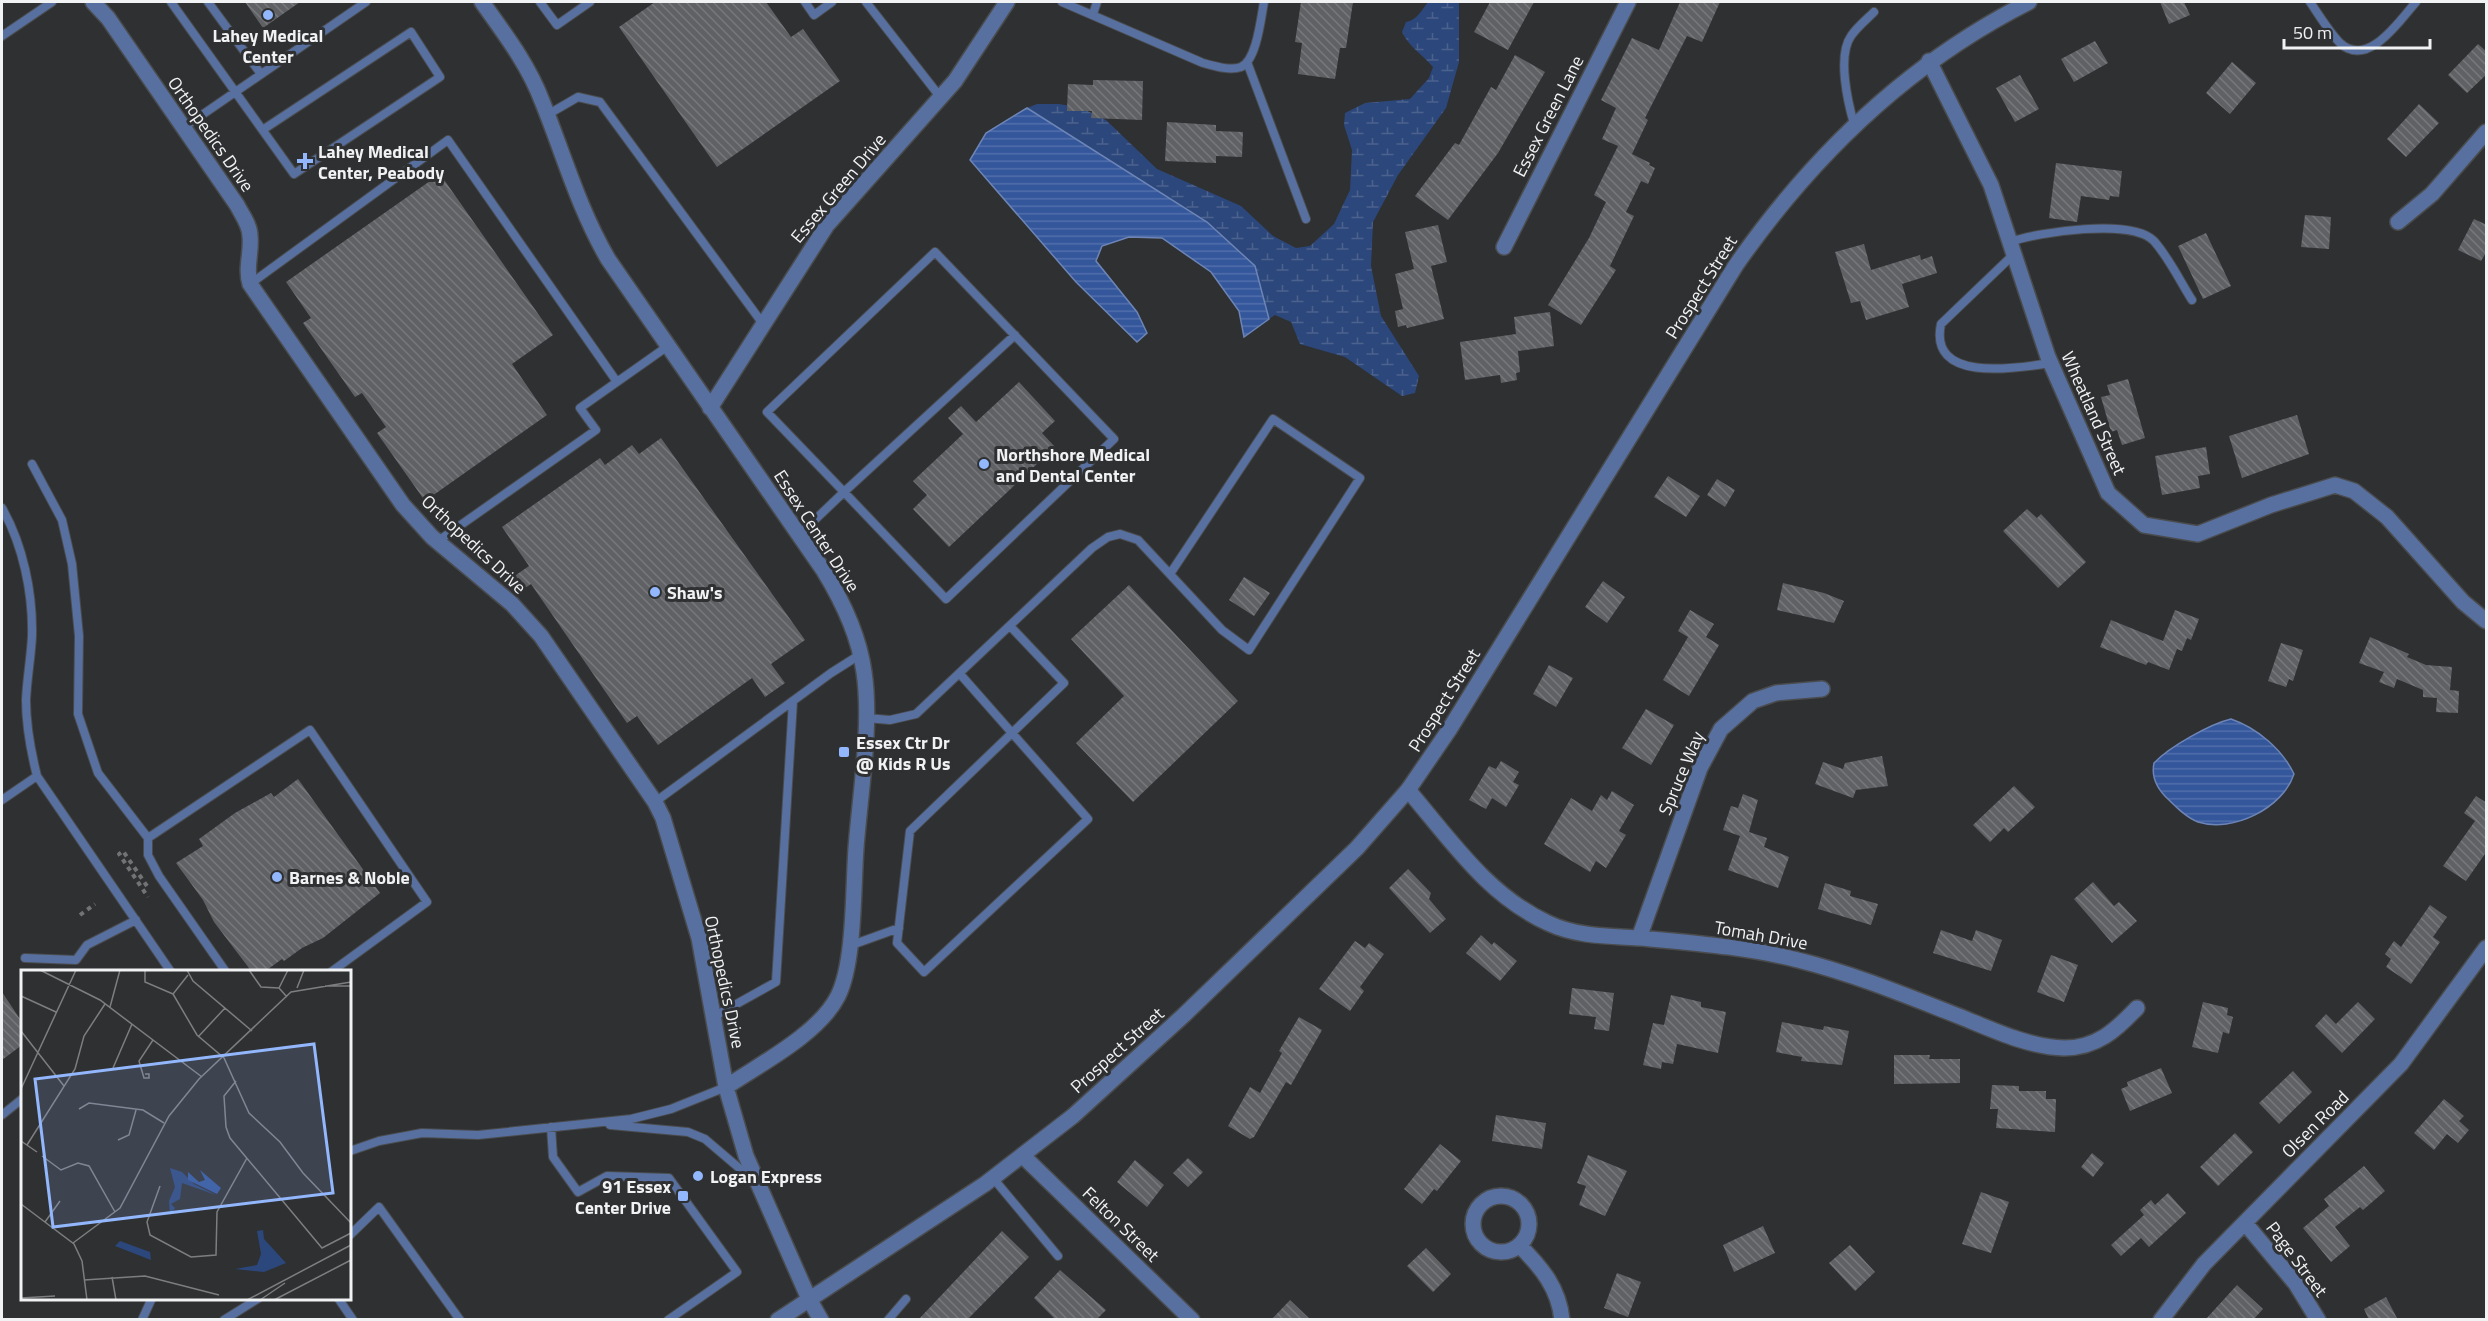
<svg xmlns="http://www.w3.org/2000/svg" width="2488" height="1321" font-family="'Titillium Web',sans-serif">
	<defs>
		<pattern id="wetland-marsh" width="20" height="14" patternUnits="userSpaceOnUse" patternTransform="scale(1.5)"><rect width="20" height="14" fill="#2c477b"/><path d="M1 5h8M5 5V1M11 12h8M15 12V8" fill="none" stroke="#4b628e"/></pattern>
		<pattern id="water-rules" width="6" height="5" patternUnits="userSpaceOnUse" patternTransform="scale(1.5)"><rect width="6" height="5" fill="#34569b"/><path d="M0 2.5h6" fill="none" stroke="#526faa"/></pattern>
		<pattern id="building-back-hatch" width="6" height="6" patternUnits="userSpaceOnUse" patternTransform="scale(1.5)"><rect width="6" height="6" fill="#606164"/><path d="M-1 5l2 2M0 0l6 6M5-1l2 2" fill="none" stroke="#77787b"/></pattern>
	</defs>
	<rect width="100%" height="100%" fill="#2f3032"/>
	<!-- wetland -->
	<path fill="url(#wetland-marsh)" d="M1428,2H1459V62L1446,108L1398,175L1373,222L1371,266L1381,316L1419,376L1415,393L1402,396L1345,357L1300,344L1291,322L1275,315L1269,319L1255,266L1207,222L1027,108L1037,104H1059L1081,108L1106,120L1157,169L1241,206L1273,236L1296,248L1310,246L1334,224L1350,190L1352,150L1344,125L1345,113L1365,103L1410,99L1429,78L1433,67C1422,54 1409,47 1402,32L1406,22C1417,20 1422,10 1428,2Z"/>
	<!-- water -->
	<path fill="url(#water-rules)" stroke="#6d85b6" stroke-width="1.5" d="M1027,108L1207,222L1255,266L1269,319L1244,337L1239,311L1211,272L1162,238L1129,237L1102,246L1096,261L1137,312L1147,333L1137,342L1076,282L970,160L986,133Z
		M2231,719C2257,728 2282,749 2294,774C2283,808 2233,833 2198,822C2187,818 2177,808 2169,800C2158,790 2151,777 2154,763C2169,747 2210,724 2231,719Z"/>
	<!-- building -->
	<path fill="url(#building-back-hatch)" d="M245,2H300L263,28Z
		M655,2H766L791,37L803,29L840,81L717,167L619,27Z
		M1301,2H1353L1346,48H1340L1335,79L1298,74L1302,43L1295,42Z
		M1490,2H1534L1508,50L1474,32Z
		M1680,2H1720L1702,42L1687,36L1645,118L1648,120L1632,154L1650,163L1649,165L1655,168L1648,184L1641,181L1626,212L1634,216L1610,266L1616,270L1581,325L1548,305L1589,238L1606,202L1594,195L1618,146L1602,139L1616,108L1601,100L1632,38L1659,50Z
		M2160,2H2184L2190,15L2169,24Z
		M2095,41L2108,63L2074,82L2061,59Z
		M2478,44L2487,52V74L2467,93L2448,75Z
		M1515,55L1545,72L1498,153L1448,220L1415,196L1455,143L1459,145L1491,87L1496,90Z
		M2232,62L2256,83L2230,114L2206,93Z
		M2020,75L2039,109L2015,122L1996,88Z
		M1093,80L1143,81L1142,120L1091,118L1092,111H1067L1068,84L1093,85Z
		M2419,104L2439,123L2406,157L2387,139Z
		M1167,122L1216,125V131L1243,132L1242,157L1216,156V163L1165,161Z
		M2056,163L2122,171L2119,197L2110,196L2109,200L2081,196L2077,222L2049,218Z
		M440,174L553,335L512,364L547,415L425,501L377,433L386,427L362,393L355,397L303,323L311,318L286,282Z
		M2305,215L2331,217L2329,249L2301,247Z
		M2474,219L2487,225V251L2481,261L2458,250Z
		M1438,225L1447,262L1431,266L1444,319L1407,328L1406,325L1398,327L1395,311L1403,309L1395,274L1414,269L1405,232Z
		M2206,233L2231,286L2203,299L2178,246Z
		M1864,244L1871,270L1920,255L1921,260L1932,256L1937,273L1902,284L1909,307L1866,320L1860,301L1851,303L1835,252Z
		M1550,312L1554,346L1518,351L1520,372L1516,373L1517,380L1501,383L1500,375L1465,380L1460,342L1516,334L1514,317Z
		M2128,379L2145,438L2122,445L2117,430L2111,432L2101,397L2110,395L2107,385Z
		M1019,382L1055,421L1042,433L1055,447L949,547L913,509L927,495L913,481L963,434L948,418L961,406L976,422Z
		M2297,415L2309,454L2242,478L2229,436Z
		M661,438L805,640L771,664L785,683L765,697L752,678L658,745L637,716L627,723L531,584L522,590L513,577L529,566L502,527L600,458L605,465L632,445L639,454Z
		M2206,447L2210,474L2198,476L2200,488L2162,495L2155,456Z
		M1668,476L1700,496L1686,517L1654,497Z
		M1717,479L1735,490L1725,507L1707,495Z
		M2027,509L2037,518L2041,514L2086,562L2058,588L2003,531Z
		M1244,577L1270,593L1254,616L1229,600Z
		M1603,581L1625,597L1607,623L1585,607Z
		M1783,583L1824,593L1844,601L1834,623L1777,610Z
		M1129,585L1238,701L1133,802L1076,743L1124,696L1071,639Z
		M1690,610L1714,624L1706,637L1719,645L1689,696L1663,680L1688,637L1678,631Z
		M2175,610L2199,619L2191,640L2187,638L2182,651L2177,649L2169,670L2148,662L2146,665L2100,647L2111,620L2163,641Z
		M2370,637L2409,654L2407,657L2426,665L2452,667L2450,690L2459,691L2458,713L2436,712L2437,698L2423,697V690L2397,679L2394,688L2379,682L2384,672L2359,663Z
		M2281,643L2303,650L2293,681L2289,679L2286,687L2268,681Z
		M1549,665L1573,678L1556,707L1533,694Z
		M1646,709L1674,725L1651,765L1622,748Z
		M1882,756L1888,786L1856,790L1853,798L1815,784L1823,762L1843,769L1845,763Z
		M1501,761L1519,772L1513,782L1519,785L1506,807L1492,798L1486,809L1469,800L1489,766L1496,769Z
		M298,779L380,893L323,938L302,948L284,961L282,959L264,972H252L214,922L203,900L176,863L203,846L199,839L235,813L271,793L274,797Z
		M2014,786L2035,807L2008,832L2004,828L1990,842L1973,825Z
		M1612,791L1634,805L1619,831L1626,835L1606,868L1596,861L1590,872L1544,844L1571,798L1592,811L1601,795L1607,800Z
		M1743,794L1758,800L1749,832L1767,838L1764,847L1789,857L1778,888L1728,870L1740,836L1723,830L1731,806L1738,808Z
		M2476,796L2487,803V851L2466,881L2443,866L2475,821L2464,813Z
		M1408,869L1431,893L1429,899L1446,919L1430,933L1389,888Z
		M2093,882L2114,906L2119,902L2137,921L2112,943L2074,899Z
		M1825,883L1851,891L1850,896L1878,904L1871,925L1818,909Z
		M2430,905L2447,917L2433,937L2440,942L2411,984L2386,967L2391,959L2385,954L2394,941L2401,947Z
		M1941,930L1972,941L1976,930L2002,940L1991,971L1933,953Z
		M1481,935L1492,945L1494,942L1517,961L1500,981L1466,953Z
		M1355,941L1365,948L1369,943L1384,954L1360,987L1364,991L1350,1011L1319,989Z
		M2051,955L2078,965L2064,1002L2037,992Z
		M1572,988L1614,993L1609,1031L1594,1029L1596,1017L1569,1014Z
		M2,992L22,1022V1045L2,1060Z
		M1671,995L1701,1002V1007L1726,1012L1718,1053L1677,1044L1673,1064L1662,1062L1661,1069L1643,1065L1653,1023L1664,1025Z
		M2203,1002L2228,1008L2227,1015L2233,1017L2229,1034L2223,1032L2218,1053L2192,1047Z
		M2358,1002L2375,1019L2342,1053L2315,1026L2326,1014L2336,1024Z
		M1299,1017L1322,1030L1291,1085L1286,1082L1254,1137L1250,1139L1228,1126L1250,1087L1260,1093L1282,1053L1279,1051Z
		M1782,1022L1823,1030L1824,1026L1849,1031L1842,1065L1801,1061L1802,1057L1776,1052Z
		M1894,1055H1930L1929,1059H1960V1083L1894,1084Z
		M2161,1068L2172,1093L2130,1111L2121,1089L2128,1086L2127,1082Z
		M2293,1071L2312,1092L2279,1124L2259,1103Z
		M1992,1085L2019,1086V1091H2046V1099H2056L2055,1132L1996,1128L1998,1109H1990Z
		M2444,1099L2464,1116L2459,1121L2469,1130L2458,1143L2447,1134L2434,1150L2414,1133Z
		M1496,1115L1546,1123L1542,1149L1492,1141Z
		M2235,1133L2253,1152L2218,1186L2200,1167Z
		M1440,1144L1461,1161L1437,1191L1434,1189L1422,1204L1404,1189Z
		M2092,1153L2104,1163L2093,1177L2081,1167Z
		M1588,1155L1627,1171L1605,1216L1579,1205L1586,1186L1577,1183Z
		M1188,1158L1203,1172L1188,1187L1173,1173Z
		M1135,1160L1164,1185L1147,1207L1117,1182Z
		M2364,1166L2385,1191L2363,1210L2360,1207L2335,1227L2350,1246L2331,1262L2303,1228L2329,1206L2324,1199Z
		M1981,1192L2009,1202L1991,1253L1962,1244Z
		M2168,1193L2186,1213L2149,1247L2141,1238L2121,1256L2111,1245L2144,1215L2140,1210L2151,1200L2155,1205Z
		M1763,1226L1775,1253L1734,1272L1723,1245Z
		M1002,1231L1029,1257L967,1320H918Z
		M1850,1245L1875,1272L1855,1291L1829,1263Z
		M1426,1248L1451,1274L1433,1292L1407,1266Z
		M1060,1270L1106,1310L1096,1320H1056L1034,1298Z
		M1617,1273L1641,1282L1628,1317L1604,1308Z
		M2237,1285L2263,1309L2253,1320H2205Z
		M2386,1297L2398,1320H2369L2364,1309Z
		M1290,1300L1311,1320H1271Z"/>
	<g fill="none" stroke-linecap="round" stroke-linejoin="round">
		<defs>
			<path id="service" d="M171,2L294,174L440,77L411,32L264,129
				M208,2L261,74
				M540,2L557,25L590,2
				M805,2L814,15L832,2
				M866,2L941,98
				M1062,2L1203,63C1214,66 1230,71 1241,67C1257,60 1261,17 1264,2
				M2310,2C2319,15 2329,32 2340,43C2368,69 2400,20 2416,2
				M1093,14L1097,2
				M2,36L52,2
				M1247,62L1306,219
				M547,115L578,97L600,102L763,324
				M1854,124C1848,103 1837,56 1851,36C1857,27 1866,20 1874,12
				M183,128L366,2
				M2010,242C2038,232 2132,218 2154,241C2169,258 2180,281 2192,300
				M2014,254L1941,324C1928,384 2018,368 2051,363
				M250,284L448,140L617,382
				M32,464L62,520L72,564L79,636L78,714L98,773L148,838L310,730L427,902L331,972
				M2,508C23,545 33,593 32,636C31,657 27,678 26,700C26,726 31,752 37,776L171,972
				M800,534L844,492L946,599L1114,439L935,252L767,412L844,492L1015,335
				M438,541L596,430L580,408L668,346
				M960,674L1088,819L924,972L897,943L910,831L1064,683L1010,626
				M866,718L890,720L916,714L1092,548L1108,537L1120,534L1138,540L1222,630L1249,650L1360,478L1273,419L1170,574
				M2,800L37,776
				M655,802L831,673L861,654
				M148,838V855L159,876L226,972
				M849,946L899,928
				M25,958L76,960L87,945L136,920
				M715,1016L776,982L793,701
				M2,1115L22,1099
				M610,1125L688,1132L705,1139L752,1179
				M551,1127L553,1157L578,1192L607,1176L669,1178L737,1272L668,1320
				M350,1151L379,1141L422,1133L478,1135L631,1119L671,1109L726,1087
				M993,1178L1058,1256
				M350,1235L379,1207L460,1320
				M338,1298L353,1320
				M142,1320L152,1298
				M224,1320L259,1298
				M888,1320L906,1299"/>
			<path id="minor" d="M93,2L108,18L237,205C242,215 250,225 250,236C252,252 245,268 250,284L403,505L432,537L512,604L541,636L655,802L663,818L699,938L726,1087L746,1156L809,1299L821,1320
				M482,2C504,33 528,64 542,101C564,155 578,207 608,259L824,571C843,602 859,636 864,672C872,724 860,795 856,848C853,888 855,962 838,996C819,1034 760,1064 726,1087
				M1929,61L1991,185L2048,357L2108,493L2144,525L2198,534L2271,505L2335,485L2354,491L2387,517L2463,602L2486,621
				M2398,222L2432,194L2486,132
				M1504,247L1628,2
				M710,408L827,225L955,81L1007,2
				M1408,790C1450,839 1487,895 1548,923C1577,937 1610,936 1641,938C1693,943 1747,947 1798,960C1854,974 1907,996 1961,1017C1993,1030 2029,1047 2064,1048C2097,1048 2116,1030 2137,1008
				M1639,938L1700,768L1721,729L1753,701L1776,693L1822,689
				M1023,1156L1192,1320
				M1473 1224a28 28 0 1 1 56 0a28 28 0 1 1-56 0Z
				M2245,1223L2296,1284L2318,1320
				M1520,1246C1541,1267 1559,1288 1562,1320
				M2161,1320L2204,1264L2401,1064L2486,948"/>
			<path id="tertiary" d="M778,1320L985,1184L1073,1116L1184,1015L1357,848L1408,790L1449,730L1736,265C1813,155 1908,63 2029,2"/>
		</defs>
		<!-- service casing -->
		<use href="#service" stroke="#4a4b4d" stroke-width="10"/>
		<!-- minor casing -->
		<use href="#minor" stroke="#4a4b4d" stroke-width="18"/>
		<!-- tertiary casing -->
		<use href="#tertiary" stroke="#4a4b4d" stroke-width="18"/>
		<!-- path -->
		<path stroke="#727375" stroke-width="4" stroke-dasharray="4.5 4.5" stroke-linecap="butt" d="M147,886L123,851L119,854L148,897
			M80,915L95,904"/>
		<!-- service -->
		<use href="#service" stroke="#5770a0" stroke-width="8"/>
		<!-- minor -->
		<use href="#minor" stroke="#5770a0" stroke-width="15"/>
		<!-- tertiary -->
		<use href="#tertiary" stroke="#5770a0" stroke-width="15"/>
	</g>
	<!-- markers -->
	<g fill="#92b7fd" stroke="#2f3032" stroke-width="2">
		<circle cx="268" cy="15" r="6"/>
		<path d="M302 152h6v6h6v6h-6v6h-6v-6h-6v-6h6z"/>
		<circle cx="984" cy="464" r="6"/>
		<circle cx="655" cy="592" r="6"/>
		<rect x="838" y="746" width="12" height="12" rx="3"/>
		<circle cx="277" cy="877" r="6"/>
		<circle cx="698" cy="1176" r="6"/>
		<rect x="677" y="1190" width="12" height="12" rx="3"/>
	</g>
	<g text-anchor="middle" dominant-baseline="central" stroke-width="6" stroke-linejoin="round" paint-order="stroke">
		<!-- poi labels -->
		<g font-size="18" font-weight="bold" fill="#f1f2f4" stroke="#2f3032" text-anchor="start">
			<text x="268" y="35" text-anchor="middle">Lahey Medical<tspan x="268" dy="21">Center</tspan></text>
			<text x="318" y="151">Lahey Medical<tspan x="318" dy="21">Center, Peabody</tspan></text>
			<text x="996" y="454">Northshore Medical<tspan x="996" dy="21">and Dental Center</tspan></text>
			<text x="667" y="592">Shaw's</text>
			<text x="856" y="742">Essex Ctr Dr<tspan x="856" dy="21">@ Kids R Us</tspan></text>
			<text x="289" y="877">Barnes &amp; Noble</text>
			<text x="710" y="1176">Logan Express</text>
			<text x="671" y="1186" text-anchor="end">91 Essex<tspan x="671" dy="21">Center Drive</tspan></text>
		</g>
		<!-- street labels -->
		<g font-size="18" fill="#f1f2f4" stroke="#2f3032">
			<text transform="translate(1548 116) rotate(-63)">Essex Green Lane</text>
			<text transform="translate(211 134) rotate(55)">Orthopedics Drive</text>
			<text transform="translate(838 188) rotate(-50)">Essex Green Drive</text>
			<text transform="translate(1701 287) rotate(-58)">Prospect Street</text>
			<text transform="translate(2094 413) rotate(66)">Wheatland Street</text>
			<text transform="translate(817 531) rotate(57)">Essex Center Drive</text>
			<text transform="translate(474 544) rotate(43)">Orthopedics Drive</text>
			<text transform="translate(1444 700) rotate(-58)">Prospect Street</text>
			<text transform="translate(1681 773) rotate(-67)">Spruce Way</text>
			<text transform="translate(1761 935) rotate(10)">Tomah Drive</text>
			<text transform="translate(725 982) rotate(78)">Orthopedics Drive</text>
			<text transform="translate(1117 1050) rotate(-42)">Prospect Street</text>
			<text transform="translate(2315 1124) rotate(-45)">Olsen Road</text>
			<text transform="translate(1121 1224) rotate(44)">Felton Street</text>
			<text transform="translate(2297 1259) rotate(53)">Page Street</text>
		</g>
	</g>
	<!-- overview -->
	<g transform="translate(21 970)">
		<rect width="330" height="330" fill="#2f3032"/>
		<path d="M149,198L161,202L173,214L195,225L161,213L159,229L150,234L154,238L149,245L148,231L154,217ZM242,260L243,269L265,293L243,302L214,299L236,295L240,284L236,261ZM99,271L129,282L130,290L94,276Z" fill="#2c477b"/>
		<path d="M179,200L200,218L196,224L167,210V202L178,212L184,210Z" fill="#34569b"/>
		<path fill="none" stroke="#7d7e80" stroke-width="1.5" d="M19,0L79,30L181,107M124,0V12L152,24M166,0L172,11L231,61M228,0L240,17L258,18L266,27M167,5L152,24L176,65L203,88L228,143L259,172L282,203L330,253M304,16H330M258,18L267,0M276,18L283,0M0,26L35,42M89,37L99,0M0,61L43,116M177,67L204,38M92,98L111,54M124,104H128V108H123L118,91L132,70M215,111L203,126L205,157L209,168L301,278L330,263M0,119L55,0M58,139L68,133L122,140L143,153M97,170L108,165L115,140M0,171L16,182M6,175L54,99L63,66L84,34M21,186L40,200L57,193L68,196L94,242M139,216L126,252L129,265L170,287L195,285L196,242L226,188M0,234L53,274L61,291L66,330M24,252L39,231M52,273L99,238L148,146L178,109L270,22L330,12M91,307L95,330M63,310L124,306L198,325M0,328L34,326M226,330L330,275M239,330L264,313M253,330L330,290"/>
		<path fill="#92b7fd" fill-opacity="0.15" stroke="#92b7fd" stroke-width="3" d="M293,74L312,223L32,257L14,109Z"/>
		<rect width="330" height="330" fill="none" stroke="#f1f2f4" stroke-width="3"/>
	</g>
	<!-- border -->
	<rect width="2488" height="1321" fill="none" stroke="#f1f2f4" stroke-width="6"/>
	<!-- scale -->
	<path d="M2284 39v9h146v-9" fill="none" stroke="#f1f2f4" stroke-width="3"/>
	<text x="2293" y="39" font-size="18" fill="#f1f2f4" stroke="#2f3032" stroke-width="4.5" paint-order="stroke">50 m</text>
</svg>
